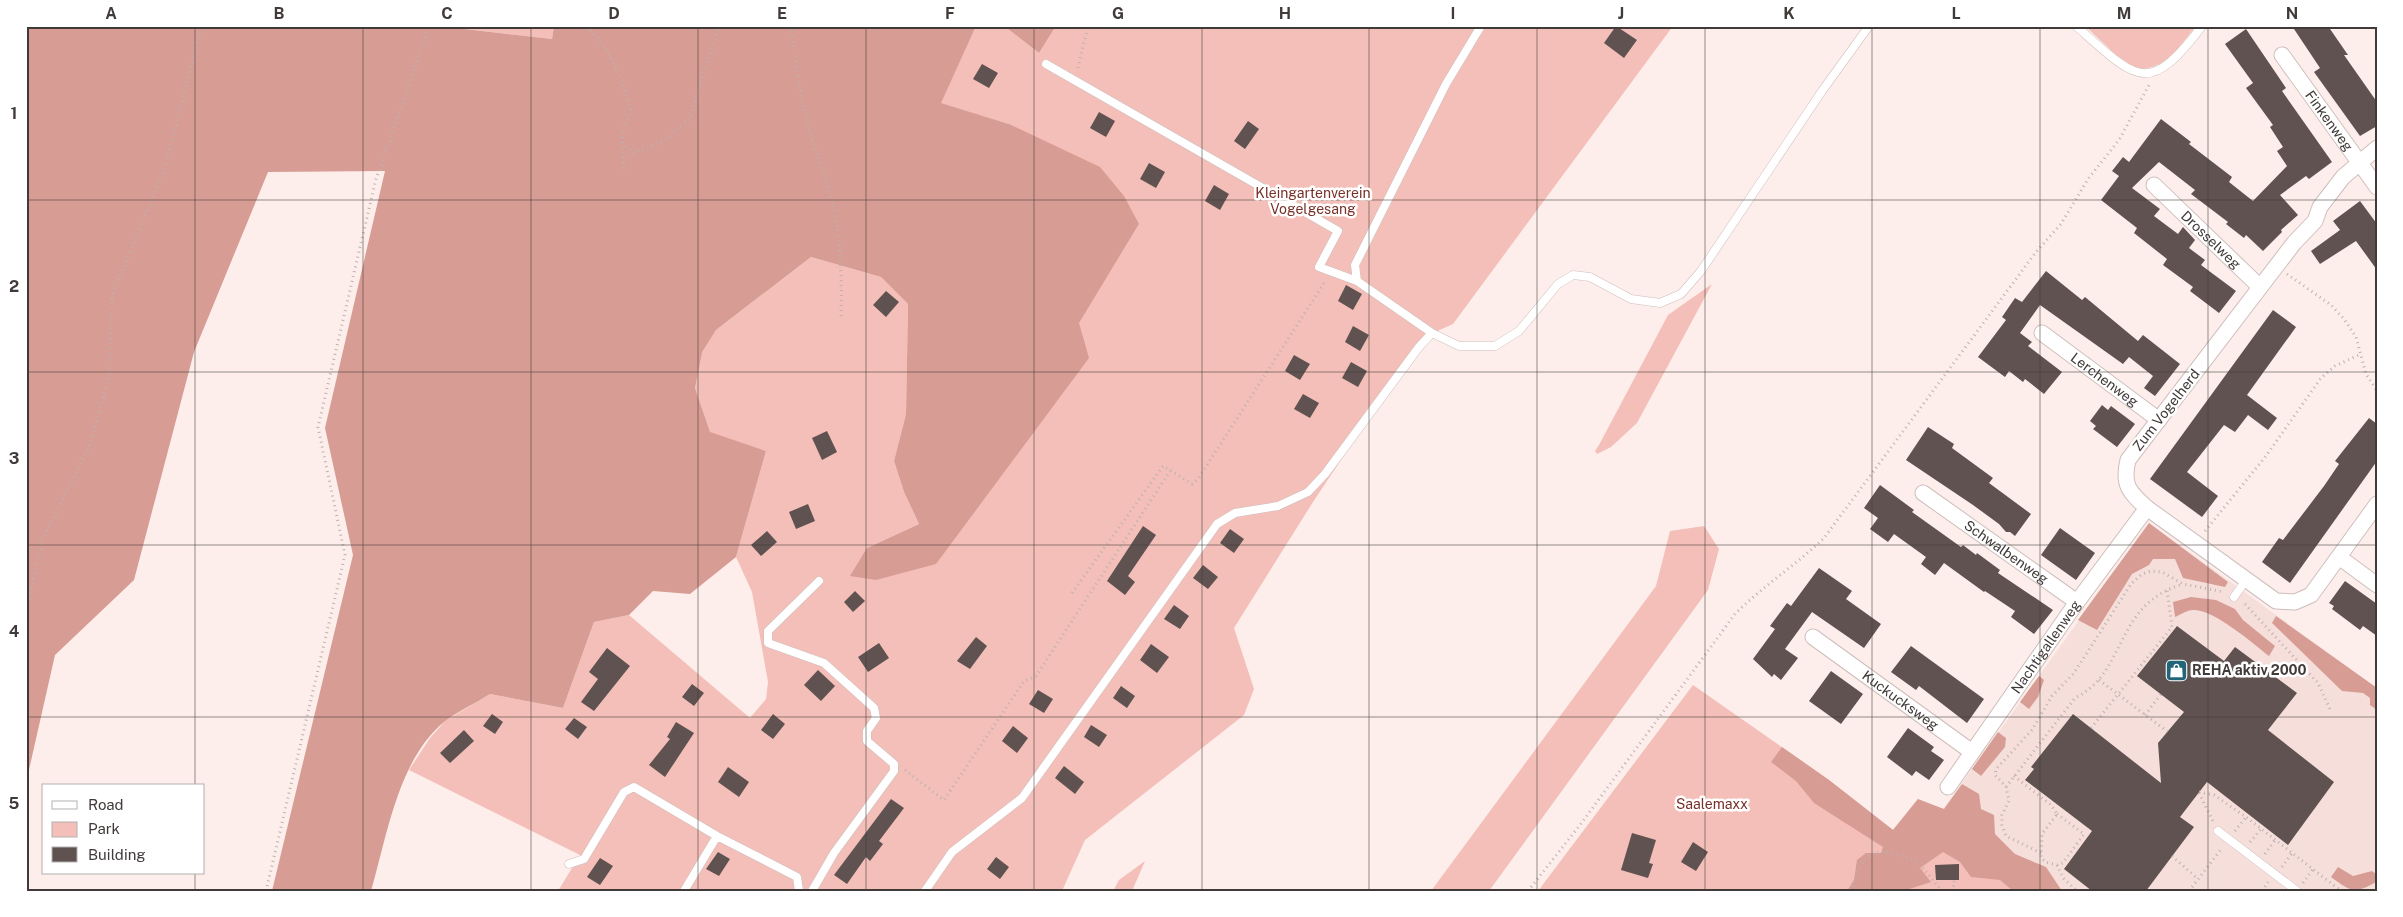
<svg xmlns="http://www.w3.org/2000/svg" width="2403" height="917" font-family="'Public Sans',sans-serif">
	<rect width="100%" height="100%" fill="#fdeeeb"/>
	<!-- built -->
	<path fill="#f6dfdb" d="M2149,523L2377,688V888L2375,891H2018L1943,809Z"/>
	<!-- green -->
	<path fill="#f4bfb8" d="M439,26H554L552,39Z
		M976,26H1004L1039,53L1056,26H1673L1453,324L1422,338L1313,502L1234,628L1254,689L1244,715L1085,840L1062,891H558L580,855L409,770L430,738L445,721L490,694L563,708L594,622L629,615L750,718L766,699L768,682L752,592L736,557L766,451L710,433L695,388L701,352L716,330L811,257L881,277L908,304L906,414L894,461L904,492L919,524L867,548L876,580L1078,323L1139,224L1009,124L940,103Z
		M2085,26H2196C2177,49 2169,66 2138,70L2116,55Z
		M1712,284L1637,423L1611,447L1597,454L1595,451L1599,445L1668,315Z
		M1704,526L1719,549L1708,590L1489,891H1431L1656,586L1670,531Z
		M1693,685L1829,780L1893,830L1918,799L2018,891H1538Z
		M1145,861L1132,891H1113L1119,880Z"/>
	<!-- forest -->
	<path fill="#d79c94" d="M26,26H439L552,39L554,26H976L941,103L1009,124L1100,167L1124,196L1139,224L1079,323L1089,358L936,564L876,580L850,576L867,548L919,524L904,492L894,461L906,414L908,304L881,277L811,257L716,330L702,352L695,388L710,432L766,451L736,557L690,594L653,591L629,615L594,622L563,708L490,694C476,703 458,711 444,722C398,760 387,836 371,891H272L353,555L325,428L385,171L268,172L194,352L134,580L55,655L26,783Z
		M1004,26H1056L1039,53Z
		M2149,523L2228,582L2225,587L2183,578L2175,559H2153L2149,565L2132,574L2097,630L2078,620Z
		M2191,597L2216,600L2235,609L2243,620L2275,646L2269,656C2254,644 2212,608 2193,610C2187,610 2180,615 2175,617L2173,602Z
		M2276,616L2377,688V710L2370,705V698L2363,693L2342,691L2272,623Z
		M2039,676L2044,680L2038,697L2029,709L2020,702Z
		M1998,732L2006,738L2005,747L1981,776L1972,769Z
		M1782,747L1829,780L1893,830L1918,799L1944,809L1962,784L1979,794L1981,809L1994,815L1995,834L2015,854L2046,867L2062,891H2013L2000,880L1971,877L1960,862L1943,852L1920,868L1931,882L1903,891H1847L1854,880L1857,860L1866,853H1881L1883,847L1814,803L1796,781L1771,762Z
		M2338,867L2353,876L2372,871L2377,875L2376,882C2353,895 2351,891 2331,877Z"/>
	<!-- building -->
	<path fill="#5f5250" d="M1616,26L1637,40L1624,58L1604,43Z
		M2292,26H2328L2348,55H2344L2377,102V126L2360,136L2314,72L2320,68Z
		M2246,29L2286,88L2282,91L2332,162L2309,179L2306,176L2280,195L2298,215L2281,230L2282,232L2263,251L2246,235L2244,238L2226,224L2228,222L2191,194L2195,190L2159,162L2132,188L2160,209L2154,216L2178,234L2183,227L2195,240L2189,248L2205,260L2201,265L2236,291L2219,313L2190,291L2193,287L2163,265L2167,259L2134,233L2137,228L2101,200L2119,176L2112,171L2123,157L2129,162L2161,119L2191,142L2189,144L2232,177L2229,182L2253,201L2287,166L2277,151L2283,147L2270,127L2273,125L2246,88L2253,83L2225,44Z
		M982,64L998,73L989,88L973,79Z
		M1099,112L1115,121L1106,137L1090,128Z
		M1248,121L1259,129L1245,149L1234,141Z
		M1149,163L1165,172L1156,188L1140,179Z
		M1214,185L1229,194L1220,210L1205,201Z
		M2360,201L2377,224V270L2356,241L2320,264L2311,251L2340,230L2333,221Z
		M2046,271L2082,300L2085,297L2138,341L2143,335L2180,364L2155,396L2144,388L2153,376L2129,357L2123,364L2040,305L2020,333L2032,342L2028,346L2062,372L2044,394L2025,379L2023,382L2009,371L2005,377L1978,357L2006,320L2002,317L2015,298L2022,302Z
		M1346,285L1362,294L1353,310L1338,301Z
		M886,291L899,302L886,317L873,305Z
		M2273,310L2296,327L2247,395L2277,418L2268,430L2248,415L2235,432L2224,425L2187,472L2218,496L2202,517L2150,479Z
		M1353,326L1369,335L1360,351L1345,342Z
		M1294,355L1310,364L1300,380L1285,371Z
		M1351,362L1367,371L1358,387L1342,378Z
		M1303,394L1319,403L1310,418L1294,409Z
		M2102,405L2108,410L2111,406L2135,424L2117,447L2093,429L2096,426L2090,421Z
		M2369,418L2377,424V461L2290,583L2262,562L2279,538L2283,540L2324,486L2339,464L2335,461Z
		M1928,427L1954,444L1952,448L1993,478L1989,483L2031,514L2015,536L2010,532H2006L1999,524L1973,505L1906,460Z
		M827,431L837,452L822,460L812,438Z
		M1880,485L1914,510L1912,512L1961,547L1963,545L1976,555L1977,553L2000,570L1998,573L2053,610L2034,634L2011,617L2015,611L1985,591L1984,592L1944,563L1935,575L1921,564L1926,557L1894,534L1888,542L1870,529L1878,518L1864,508Z
		M808,504L815,521L796,529L789,512Z
		M1143,526L1156,535L1128,576L1135,582L1125,595L1107,581Z
		M2060,528L2095,553L2076,580L2041,555Z
		M1230,529L1244,539L1234,553L1220,543Z
		M767,531L777,542L761,556L751,545Z
		M1203,565L1218,577L1208,589L1193,578Z
		M1819,568L1852,591L1846,599L1881,624L1864,648L1812,612L1785,649L1798,658L1781,680L1774,674L1772,677L1753,659L1775,629L1770,626L1787,603L1791,606Z
		M2345,581L2377,604V636L2363,626L2360,630L2332,609L2334,606L2329,603Z
		M855,591L865,601L853,612L844,602Z
		M1174,605L1189,616L1180,629L1164,619Z
		M2177,626L2224,661L2235,647L2297,693L2268,730L2334,782L2288,845L2207,782L2180,817L2194,827L2146,891H2092L2064,869L2092,831L2025,780L2034,769L2031,767L2073,714L2161,783L2158,743L2184,712L2137,676Z
		M976,637L987,646L970,669L957,661Z
		M879,643L889,658L868,672L858,657Z
		M1151,644L1169,657L1157,673L1140,660Z
		M1911,646L1984,699L1967,723L1919,686L1916,690L1891,672Z
		M607,648L630,666L594,711L581,702L598,679L589,672Z
		M818,670L835,686L821,701L804,685Z
		M1831,671L1863,694L1841,724L1809,701Z
		M692,684L704,693L694,706L682,697Z
		M1121,686L1135,696L1127,708L1113,698Z
		M1038,690L1053,699L1044,713L1029,704Z
		M492,714L503,722L495,734L483,726Z
		M773,714L785,724L773,739L761,730Z
		M574,718L587,727L578,739L565,729Z
		M676,722L694,733L665,777L649,765L670,739L667,737Z
		M1091,725L1107,735L1099,747L1084,737Z
		M1013,726L1028,738L1017,753L1002,741Z
		M1908,728L1934,747L1931,751L1944,760L1929,780L1916,771L1912,776L1887,757Z
		M464,730L474,741L450,763L440,753Z
		M1064,766L1084,782L1075,794L1055,778Z
		M728,767L749,782L739,797L718,782Z
		M891,799L904,808L879,841L883,844L870,861L866,857L847,884L834,875Z
		M1632,833L1656,840L1649,863L1653,864L1648,878L1621,870Z
		M1693,842L1708,852L1696,871L1681,862Z
		M718,852L730,859L719,876L706,869Z
		M996,857L1009,867L1000,879L987,869Z
		M600,858L613,866L600,885L587,877Z
		M1959,864V880H1936L1935,865Z"/>
	<g fill="none" stroke-linecap="round" stroke-linejoin="round">
		<defs>
			<path id="service" d="M1481,26L1446,84L1355,265L1357,281L1432,333L1459,346H1495L1519,331L1558,284L1573,275L1590,277L1631,299L1660,303L1681,294L1701,271L1822,91L1869,26
				M2076,26C2136,79 2148,98 2202,26
				M1046,64L1338,231L1319,267L1357,281
				M2234,597L2246,580
				M2218,831L2297,891
				M569,864L584,859L624,792L634,787L717,836L797,877L799,891
				M684,891L717,836
				M812,891L834,853L894,771V764L867,741V731L876,718L874,708L824,663L768,643V631L819,581
				M925,891L952,852L1022,798L1217,524L1235,513L1278,506L1308,492L1325,474L1419,347L1432,333"/>
			<g id="minor">
				<path id="s1" d="M2282,55L2377,187"/>
				<path d="M2377,148L2343,177L2320,207L2315,221L2294,243L2128,460C2122,485 2129,492 2147,508L2276,601L2295,602L2311,595L2377,504"/>
				<path id="s2" d="M2154,185L2260,287"/>
				<path id="s3" d="M2042,333L2159,420"/>
				<path id="s4" d="M1923,493L2077,602"/>
				<path d="M2339,557L2377,585"/>
				<path id="s5" d="M1813,637L1972,752"/>
				<path id="s6" d="M1948,787L2077,602L2147,508"/>
			</g>
		</defs>
		<!-- service casing -->
		<use href="#service" stroke="#cebfbd" stroke-width="9"/>
		<!-- minor casing -->
		<use href="#minor" stroke="#cebfbd" stroke-width="17"/>
		<!-- path -->
		<path stroke="#bdb1af" stroke-width="3" stroke-dasharray="1 4" stroke-linecap="butt" d="M587,26L607,50L623,84L631,112L622,132L624,174
			M791,26C796,62 800,97 810,132C816,154 826,175 831,197C841,238 842,278 841,319
			M1078,68L1088,26
			M622,143L634,153L663,141L690,119L708,57L720,26
			M2287,274L2331,305L2344,319L2356,337L2366,374L2377,391
			M2205,531L2266,456L2321,378L2335,366L2361,354
			M1072,593L1163,466L1192,484L1198,479L1326,280
			M2245,604L2318,683L2330,709
			M26,613L42,540L90,445L109,376L112,296L164,170L202,26
			M2099,680L2168,732
			M2145,715L2161,694
			M2091,728L2172,627L2167,589
			M905,770L944,800L1024,681L1036,676L1170,471
			M2014,776L2051,805L2057,814
			M2006,787L2075,698C2128,672 2113,605 2183,584
			M2199,792L2214,795L2246,817L2341,891
			M2199,793L2213,821
			M2057,814L2084,834L2063,863L2057,865L2045,862L2041,857L2042,834Z
			M2235,831L2246,817
			M2250,842L2261,829
			M2041,853L2006,836L2002,825V815L2009,801L2006,787L1995,775L1996,769L2032,730L2052,696L2074,673L2131,584L2142,574L2151,571L2162,572L2183,584L2224,592
			M2265,854L2275,840
			M2172,856L2198,879
			M2057,865L2063,878L2077,891
			M2282,867L2292,853
			M2303,883L2313,869
			M266,891L345,555L318,427L376,179L429,26
			M1528,891L1580,825L1735,614C1763,586 1796,565 1824,538L2036,252L2061,224L2088,179L2119,140L2149,85
			M1850,891L1863,860L1872,854L1885,851L1917,861L1942,891
			M1951,891L1954,885V880
			M2189,891L2222,848
			M2262,891L2268,882"/>
		<!-- service -->
		<use href="#service" stroke="#fff" stroke-width="8"/>
		<!-- minor -->
		<use href="#minor" stroke="#fff" stroke-width="15"/>
	</g>
	<!-- grid -->
	<path fill="none" stroke="#403a39" stroke-width="1" stroke-opacity="0.55" d="M195,26V786M363,26V891M531,26V891M698,26V891M866,26V891M1034,26V891M1202,26V891M1369,26V891M1537,26V891M1705,26V891M1872,26V891M2040,26V891M2208,26V891M26,200H2377M26,372H2377M26,545H2377M26,717H2377M195,873V891"/>
	<!-- icons -->
	<defs>
		<symbol id="shop-square" viewBox="-11 -11 22 22"><rect x="-9" y="-9" width="18" height="18" rx="4" fill="#226578" stroke="#fff"/><path d="M-5-2.5h2.3a2.7 3.5 0 0 1 5.4 0H5L5.5 6h-11ZM-1.5-2.5h3a1.5 2.3 0 0 0-3 0Z" fill="#fff"/></symbol>
	</defs>
	<g fill-rule="evenodd">
		<use href="#shop-square" x="2164" y="658" width="25" height="25"/>
	</g>
	<g text-anchor="middle" dominant-baseline="central" stroke-width="5" stroke-linejoin="round" paint-order="stroke">
		<!-- street labels -->
		<g font-size="14" fill="#403a39" stroke="#fff">
			<text stroke="none"><textPath href="#s1" startOffset="81">Finkenweg</textPath></text>
			<text stroke="none"><textPath href="#s2" startOffset="79">Drosselweg</textPath></text>
			<text stroke="none"><textPath href="#s3" startOffset="78">Lerchenweg</textPath></text>
			<text transform="translate(2166 410) rotate(-52)">Zum Vogelherd</text>
			<text stroke="none"><textPath href="#s4" startOffset="102">Schwalbenweg</textPath></text>
			<text stroke="none"><textPath href="#s6" startOffset="171">Nachtigallenweg</textPath></text>
			<text stroke="none"><textPath href="#s5" startOffset="108">Kuckucksweg</textPath></text>
		</g>
		<!-- park labels -->
		<g font-size="14" fill="#772f28" stroke="#fff">
			<text x="1313" y="193">Kleingartenverein<tspan x="1313" dy="16">Vogelgesang</tspan></text>
			<text x="1712" y="804">Saalemaxx</text>
		</g>
		<!-- poi labels -->
		<g font-size="14" font-weight="bold" fill="#403a39" stroke="#fff" text-anchor="start">
			<text x="2192" y="670">REHA aktiv 2000</text>
		</g>
	</g>
	<!-- border -->
	<rect width="2403" height="917" fill="none" stroke="#ffffff" stroke-width="55"/>
	<!-- legend -->
	<rect x="42" y="784" width="162" height="90" fill="#ffffff" stroke="#b3b0b0"/>
	<rect x="52" y="801" width="25" height="8" fill="#ffffff" stroke="#b3b0b0"/>
	<text x="88" y="810" font-size="15" fill="#403a39">Road</text>
	<rect x="52" y="822" width="25" height="15" fill="#f4bfb8" stroke="#b3b0b0"/>
	<text x="88" y="834" font-size="15" fill="#403a39">Park</text>
	<rect x="52" y="847" width="25" height="15" fill="#5f5250" stroke="#b3b0b0"/>
	<text x="88" y="860" font-size="15" fill="#403a39">Building</text>
	<rect x="28" y="28" width="2348" height="862" fill="none" stroke="#403a39" stroke-width="2"/>
	<g font-size="16" text-anchor="middle" font-weight="bold" fill="#403a39">
		<text x="111" y="19">A</text>
		<text x="279" y="19">B</text>
		<text x="447" y="19">C</text>
		<text x="614" y="19">D</text>
		<text x="782" y="19">E</text>
		<text x="950" y="19">F</text>
		<text x="1118" y="19">G</text>
		<text x="1285" y="19">H</text>
		<text x="1453" y="19">I</text>
		<text x="1621" y="19">J</text>
		<text x="1789" y="19">K</text>
		<text x="1956" y="19">L</text>
		<text x="2124" y="19">M</text>
		<text x="2292" y="19">N</text>
		<text x="14" y="119">1</text>
		<text x="14" y="292">2</text>
		<text x="14" y="464">3</text>
		<text x="14" y="637">4</text>
		<text x="14" y="809">5</text>
	</g>
</svg>
